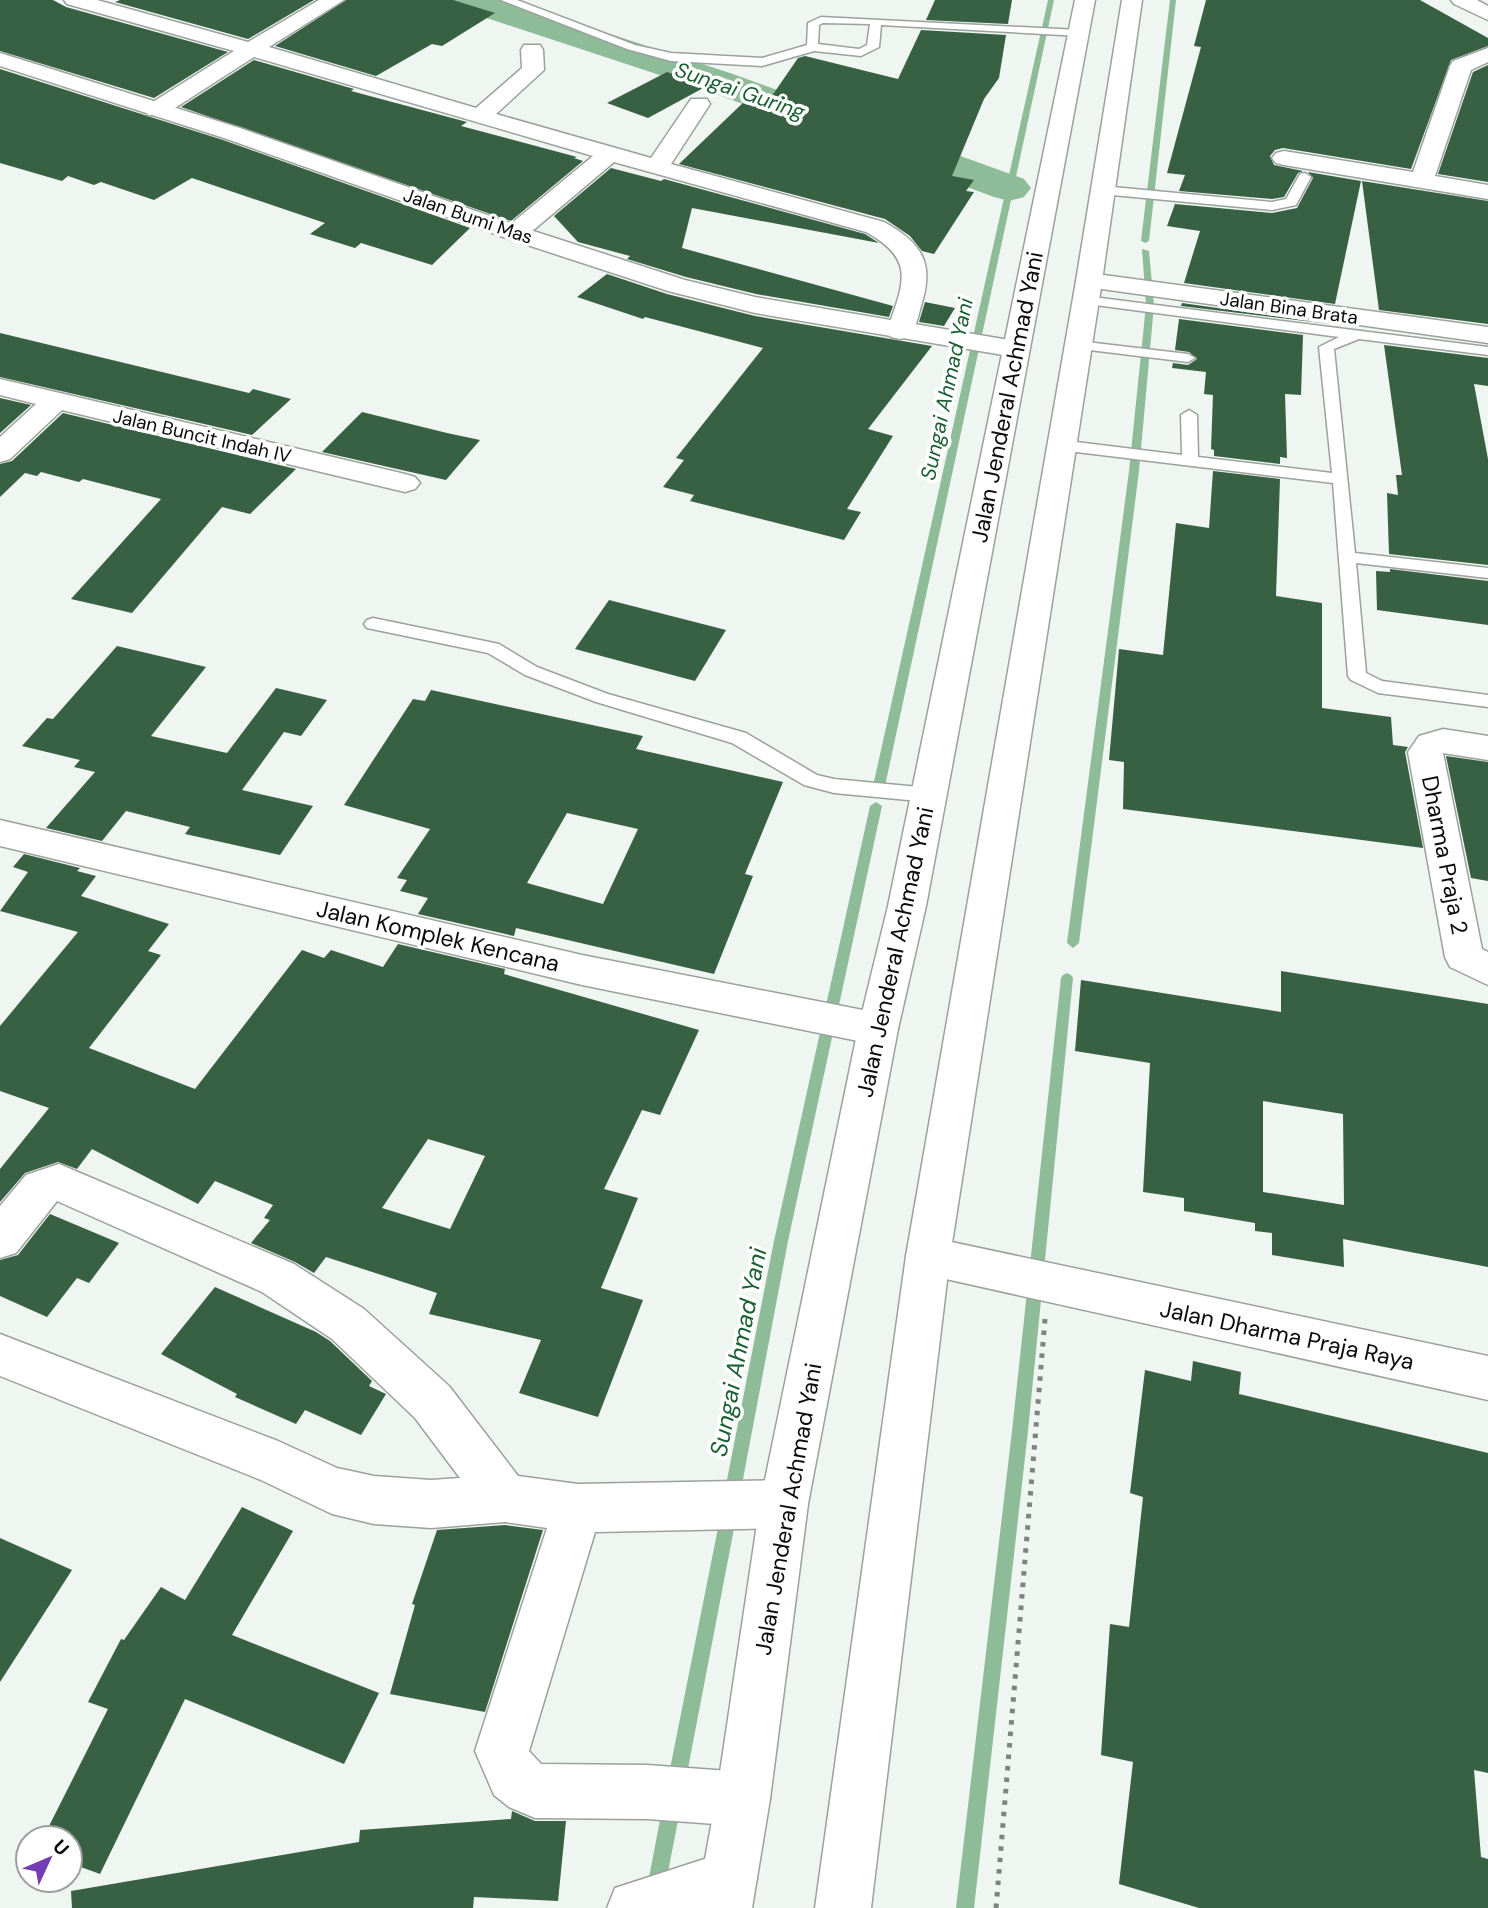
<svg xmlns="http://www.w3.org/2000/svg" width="1488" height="1908" font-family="'DM Sans',sans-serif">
	<rect width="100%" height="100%" fill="#eff5f0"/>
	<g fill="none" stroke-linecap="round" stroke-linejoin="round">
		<!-- stream -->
		<path fill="#8ebc99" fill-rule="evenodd" d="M1048,0H1054L885,786L879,790L873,786Z
			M1170,0H1176L1149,241L1145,243L1141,241Z
			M1142,249L1149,251L1154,305L1139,471L1079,943L1073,948L1067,943L1129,471L1146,305Z
			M876,802L882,806L788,1241L740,1495L737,1500L732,1503L727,1500L724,1495L774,1241L870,806Z
			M1067,973L1071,975L1073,978L1028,1431L974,1908H956L1012,1431L1061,978L1063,975Z
			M729,1505L735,1508L737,1513L685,1784L682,1790L676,1793L670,1790L667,1784L721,1513L723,1508Z
			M672,1796L678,1799L681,1805L661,1908H643L663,1805L666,1799Z"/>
		<!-- river -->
		<path fill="#8ebc99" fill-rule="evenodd" d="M451,0H506L733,74L1024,179L1031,188L1024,197L1009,201L994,197L705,90L456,8Z"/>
	</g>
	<!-- building -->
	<path fill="#376142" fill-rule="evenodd" d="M0,0H53L66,7L228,52L154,98L0,51Z
		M120,0H314L248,39L115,2Z
		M346,0H453L495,13L442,46L432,44L376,76L275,46Z
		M935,0H1012L1008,24L926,20Z
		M1206,0H1420L1488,38V46L1451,60L1411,169L1283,148L1275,150L1270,156L1274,165L1303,171L1298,173L1284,197L1272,199L1179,191L1185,175L1167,173L1201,47L1194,46Z
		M921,30L1006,35L999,78L984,99L952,176L974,180L966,191L974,192L934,254L922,251L910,236L885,219L679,164L747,99L765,106L798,58L805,56L898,79Z
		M254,60L354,89L351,91L467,122L461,126L577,157L574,158L583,161L511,221L181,107Z
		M1488,65V182L1438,174L1473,72Z
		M0,69L223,140L470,228L432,265L361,243L355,248L310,234L325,223L192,178L154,200L101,182L94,185L68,176L62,181L0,163Z
		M667,72L707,86L648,118L607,103Z
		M611,168L661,181L664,179L865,234L879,243L692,208L682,248L893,306L889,317L756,294L686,277L627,259L630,256L578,242L554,216Z
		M1308,172L1361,181L1335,304L1184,283L1200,231L1167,226L1175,204L1272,213L1297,208L1313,178Z
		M1362,181L1488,201V324L1379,310Z
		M607,274L667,294L755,316L932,346L868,429L893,436L847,509L861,512L844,540L690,501L694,495L663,487L684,460L676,458L763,348L645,317L643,319L577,297Z
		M925,302L955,308L944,326L919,322Z
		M1182,303L1330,324L1181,306Z
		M1179,319L1303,335L1301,395L1285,394L1287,458L1280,457V464L1214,456V450L1211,449L1213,395L1204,394L1206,372L1172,368L1173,363L1188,365L1197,359L1189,352L1175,350Z
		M0,333L249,393L253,389L291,399L252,435L0,377Z
		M1384,345L1488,358V386L1474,384L1488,459V565L1389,554L1387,493L1398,495L1396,475H1402Z
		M0,398L31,405L0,433Z
		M362,412L447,433L480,440L446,480L322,452Z
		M63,413L296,469L250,514L222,507L132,613L71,599L161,499L83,479L79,482L41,472L37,476L25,473L0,497V464L12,461Z
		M1213,471L1280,479L1276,596L1322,603V708L1391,717L1393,745L1408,747L1405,752L1423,848L1123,809L1124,762L1109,760L1119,649L1163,655L1176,523L1209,528Z
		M1390,569L1488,581V625L1377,610L1376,571L1390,572Z
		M609,600L726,630L695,681L575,649Z
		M117,646L206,667L151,736L227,753L276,688L327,700L301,736L284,732L242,790L313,806L280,855L185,834L190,827L126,811L102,841L46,828L95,772L74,767L80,760L22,746L47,718L53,719Z
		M431,690L643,736L636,749L783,782L745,874L753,876L714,974L516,928L514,936L418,914L428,898L400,891L407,880L397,878L430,829L344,805L413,699L425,701ZM567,813L638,829L603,904L527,883Z
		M1446,756L1488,762V881L1471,878Z
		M24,854L80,868L77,871L96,876L81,896L169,924L148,951L161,955L89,1048L195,1089L302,950L324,958L331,950L383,967L398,944L505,969L504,974L699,1030L660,1115L642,1110L604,1189L638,1198L601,1288L643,1300L598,1417L519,1393L541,1340L429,1314L437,1293L326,1257L314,1273L295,1262L251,1243L270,1220L264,1218L273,1205L215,1181L198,1204L92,1149L77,1169L58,1162L25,1173L0,1202V1169L49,1108L0,1091V1026L78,932L0,911L28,872L13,867ZM428,1139L485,1156L450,1229L382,1208Z
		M1281,971L1488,1004V1267L1343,1239L1344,1267L1272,1255V1233L1255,1231V1223L1184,1211V1198L1143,1192L1150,1063L1075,1051L1081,980L1281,1012ZM1263,1101L1343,1114L1344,1205L1263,1192Z
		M50,1214L119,1243L89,1283L77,1278L47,1317L0,1296V1260L18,1255Z
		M215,1287L316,1332L330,1341L372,1381L369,1386L386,1394L361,1435L305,1410L296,1424L235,1397L237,1394L161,1354Z
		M1193,1361L1241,1372L1239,1394L1488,1453V1773L1474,1770L1481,1857L1488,1859V1908H1199L1119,1884L1133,1762L1101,1755L1110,1624L1129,1627L1143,1497L1130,1493L1145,1370L1191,1381Z
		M242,1507L293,1531L232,1635L379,1693L344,1764L185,1699L100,1874L70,1863V1838H43L108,1709L88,1702L121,1639L124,1640L161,1587L185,1600Z
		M505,1525L543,1530L485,1712L390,1694L415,1605L412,1604L437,1530Z
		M0,1538L72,1570L0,1682Z
		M512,1811L535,1821H566L558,1901L474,1897L473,1908H72L71,1891L359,1842L360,1830L511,1819Z"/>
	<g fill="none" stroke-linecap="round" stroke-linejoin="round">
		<defs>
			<path id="service" d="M501,0H517L635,45L671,53L762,58L807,45L808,23L821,17L1079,30L1085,33L1079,36L881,25L879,47L861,56L814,51L762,66L671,61L627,49ZM823,23L870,24L867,45L859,49L818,44L819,25Z
				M1305,173L1311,177L1296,205L1272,210L1102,194L1095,190L1102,186L1272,202L1286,199L1300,174Z
				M1085,296L1488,347V355L1359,339L1334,349L1355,553L1488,568V578L1356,563L1366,673L1382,681L1488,695V707L1378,693L1351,680L1348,676L1333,483L1060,450L1052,445L1060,440L1182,455L1181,415L1189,410L1197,415L1198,457L1332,473L1319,347L1339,337L1080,303V297Z
				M1078,341L1188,354L1195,358L1188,362L1073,348L1071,345Z
				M373,618L499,644L537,667L608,694L746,733L817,775L834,779L929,788L936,790L939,795L936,800L929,802L834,793L804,785L732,743L596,702L525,675L488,653L367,628L364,624L367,620Z"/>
			<path id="minor" d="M64,0H97L248,42L319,0H344L269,47L476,108L522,68L521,50L524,45H540L543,50L544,70L496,114L651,158L691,99H707L710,104L671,164L884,222C922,243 935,263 921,306C918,317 916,328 909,337L900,339L891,337L887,331C903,284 917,260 866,232L614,162L524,238L515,240L506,238L503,233L506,228L593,156L254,57L164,115H148L145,110L148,105L234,51L67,4Z
				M1451,0H1477L1488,6V20L1454,4Z
				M1488,48V62L1471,70L1435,176L1488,185V199L1284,165L1276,163L1272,158L1276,153L1284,151L1413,172L1450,66L1453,61Z
				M1089,273L1488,327V343L1080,286L1076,281L1080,276Z
				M0,379L405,474L415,477L420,483L415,489L405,492L62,410L10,459L0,462V437L36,404L0,395Z
				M1443,729L1488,736V760L1443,753L1482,949L1488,952V985L1450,967L1445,957L1408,752L1419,736Z
				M0,820L582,955L878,1013L892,1018L898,1029L892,1040L878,1045L582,985L0,846Z
				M59,1164L294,1264L364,1309L449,1386L518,1476L578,1484L784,1480L801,1487L808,1504L801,1521L784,1528L595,1532L529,1751L541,1764L647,1765L743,1772L762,1780L770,1799L762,1818L743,1826L647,1819L535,1818L509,1807L494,1795L475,1751L547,1528L505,1522L431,1528L374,1524L332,1514L261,1480L0,1376V1334L278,1441L337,1468L374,1476L431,1480L460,1478L415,1418L332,1339L262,1292L57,1201L16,1253L0,1258V1206L26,1175Z
				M928,1237L1488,1356V1400L928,1275L912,1270L906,1256L912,1242Z
				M729,1851L749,1859L757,1879L749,1899L726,1908H607L615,1888Z"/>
			<path id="tertiary" d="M0,53L240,128L524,228L685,280L755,297L1015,341L1025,343L1028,349L1025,355L1015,357L755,313L668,291L506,238L224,138L0,66Z"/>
			<path id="trunk" d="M1075,0H1095L926,906L898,1029L808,1504L770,1799L752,1908H696L716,1799L760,1504L858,1029L888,906Z
				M1122,0H1142L1102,281L950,1256L871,1908H815L906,1256L1076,281Z"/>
		</defs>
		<!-- service casing -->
		<use href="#service" stroke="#9ba19c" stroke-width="3"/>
		<!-- minor casing -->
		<use href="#minor" stroke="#9ba19c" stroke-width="3"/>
		<!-- tertiary casing -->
		<use href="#tertiary" stroke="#9ba19c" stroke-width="3"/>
		<!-- trunk casing -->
		<use href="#trunk" stroke="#9ba19c" stroke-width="3"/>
		<!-- path -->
		<path stroke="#7f8380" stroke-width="5" stroke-dasharray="4.5 7" stroke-linecap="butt" d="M996,1908L1045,1319"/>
		<!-- service -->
		<use href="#service" fill="#fff" fill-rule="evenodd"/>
		<!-- minor -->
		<use href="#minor" fill="#fff" fill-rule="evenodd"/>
		<!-- tertiary -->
		<use href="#tertiary" fill="#fff" fill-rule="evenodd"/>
		<!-- trunk -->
		<use href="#trunk" fill="#fff" fill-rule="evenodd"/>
	</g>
	<g text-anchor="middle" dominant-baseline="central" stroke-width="7" stroke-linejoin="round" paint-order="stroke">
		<!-- far-street labels -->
		<g font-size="19" fill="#0a0c0a" stroke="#fff">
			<text transform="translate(468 216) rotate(19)">Jalan Bumi Mas</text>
			<text transform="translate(1289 308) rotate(8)">Jalan Bina Brata</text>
			<text transform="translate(202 436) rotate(13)">Jalan Buncit Indah IV</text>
		</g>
		<!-- far-water labels -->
		<g font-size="21" font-style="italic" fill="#1b6033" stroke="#fff">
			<text transform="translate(740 91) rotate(19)">Sungai Guring</text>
			<text transform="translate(947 389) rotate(-78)">Sungai Ahmad Yani</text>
		</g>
		<!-- street labels -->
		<g font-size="23" fill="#0a0c0a" stroke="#fff">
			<text transform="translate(1007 397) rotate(-79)">Jalan Jenderal Achmad Yani</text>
			<text transform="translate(1445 855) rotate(79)">Dharma Praja 2</text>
			<text transform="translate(438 936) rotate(13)">Jalan Komplek Kencana</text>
			<text transform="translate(895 952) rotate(-78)">Jalan Jenderal Achmad Yani</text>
			<text transform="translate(1287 1335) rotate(12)">Jalan Dharma Praja Raya</text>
			<text transform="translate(788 1509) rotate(-80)">Jalan Jenderal Achmad Yani</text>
		</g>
		<!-- water labels -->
		<g font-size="24" font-style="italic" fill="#1b6033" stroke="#fff">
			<text transform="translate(738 1352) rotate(-79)">Sungai Ahmad Yani</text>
		</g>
	</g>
	<!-- north arrow -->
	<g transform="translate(49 1859) rotate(46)"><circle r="33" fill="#ffffff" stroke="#9d9e9d" stroke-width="2"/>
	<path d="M0-5L12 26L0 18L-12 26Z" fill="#743db3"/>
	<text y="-10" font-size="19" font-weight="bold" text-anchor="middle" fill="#0a0c0a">U</text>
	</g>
</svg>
